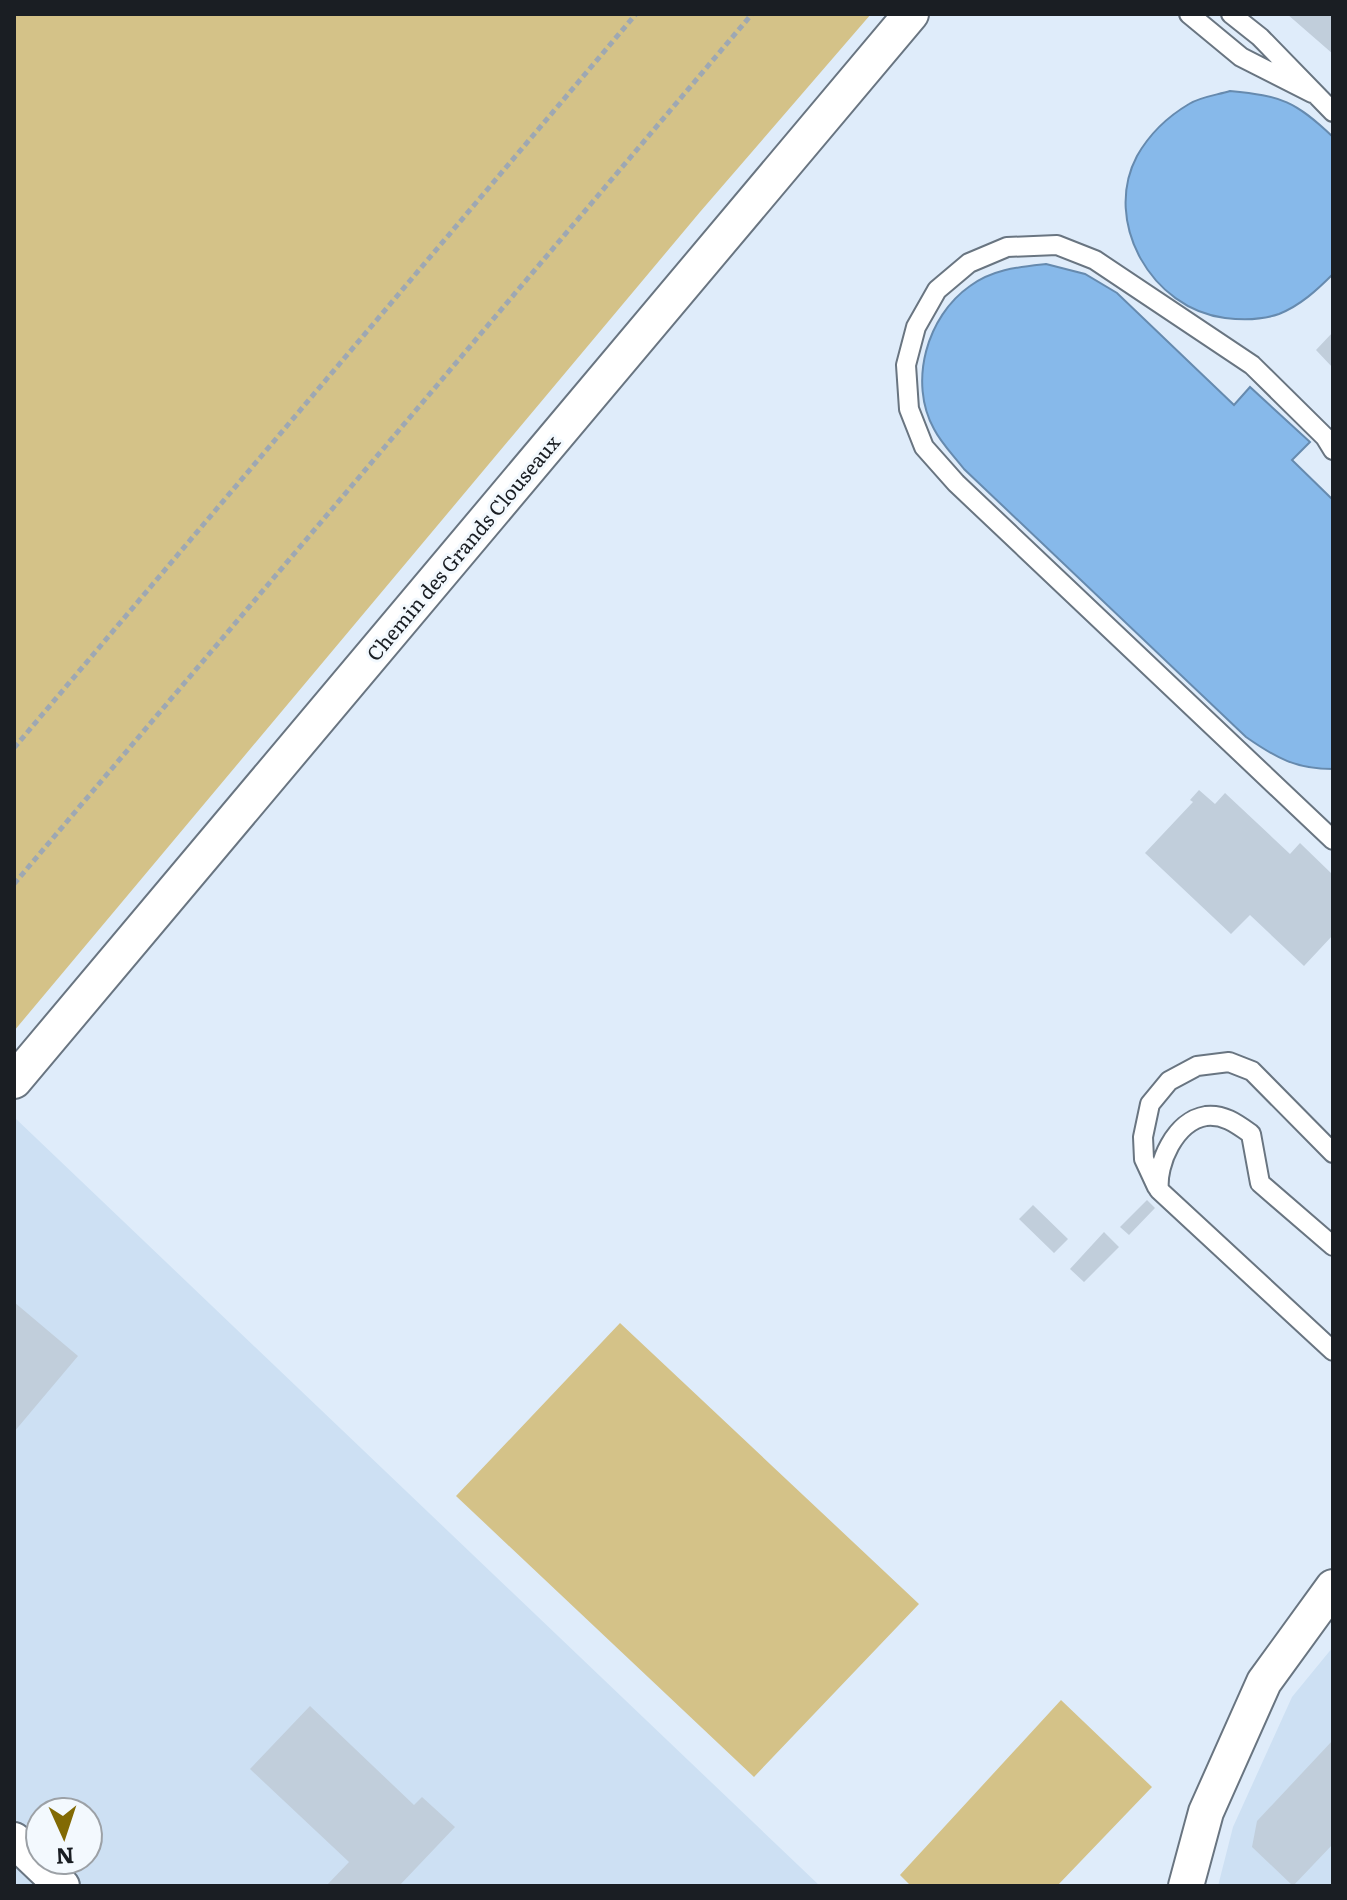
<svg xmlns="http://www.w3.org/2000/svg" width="1347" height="1900" font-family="Literata,serif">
	<rect width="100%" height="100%" fill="#dfecfa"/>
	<!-- built -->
	<path fill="#cde0f3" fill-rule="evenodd" d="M14,1117L820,1886H14ZM40,1812H88V1860H40Z
		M1333,1647V1886H1218L1233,1827L1292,1697Z"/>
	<!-- green -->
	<path fill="#d4c288" d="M14,14H871L700,212L14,1031Z
		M620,1323L919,1604L754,1777L456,1496Z
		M1061,1700L1152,1787L1057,1886H911L900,1875Z"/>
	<!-- water -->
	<path fill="#87b9ea" stroke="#668aae" stroke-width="2" d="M1230,91C1282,96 1295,101 1333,137V274C1317,290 1301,305 1279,314C1262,320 1242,320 1225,318C1152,309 1102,222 1137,156C1150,133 1167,117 1189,104C1200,97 1217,95 1230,91Z
		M1046,264L1085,274L1117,293L1234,405L1250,387L1310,442L1292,460L1333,500V769C1296,769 1276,758 1246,737L964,469C954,456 941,443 934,429C908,382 927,316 970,286C993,269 1019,267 1046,264Z"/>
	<!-- building -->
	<path fill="#c1cedb" d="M1287,14H1333V54Z
		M1333,332V368L1316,350Z
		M1199,790L1215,804L1225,793L1290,854L1300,843L1333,875V935L1304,966L1250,915L1231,934L1145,853L1193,802L1190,800Z
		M1147,1200L1155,1208L1129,1235L1120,1227Z
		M1033,1205L1068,1239L1054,1253L1019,1219Z
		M1104,1232L1119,1247L1084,1282L1070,1269Z
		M14,1302L78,1356L14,1432Z
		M310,1706L414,1805L422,1797L455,1827L399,1886H326L349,1862L250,1769Z
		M1333,1740V1844L1293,1886L1252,1847L1257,1821Z"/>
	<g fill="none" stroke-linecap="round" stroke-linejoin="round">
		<defs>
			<path id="lane" d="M1189,14L1241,57L1312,93
				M1231,14L1260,37L1333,112
				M1333,450L1325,437L1252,365L1095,260L1057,245L1007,247L969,263L937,290L916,327L906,365L909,409L924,447L956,483L1333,840
				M1157,1187L1144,1159L1143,1137L1150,1104L1169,1081L1197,1066L1229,1062L1252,1071L1333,1153
				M1333,1246L1260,1183L1251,1134C1237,1124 1224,1114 1206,1116C1175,1121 1156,1164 1159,1190L1333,1351"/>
			<path id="street" d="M14,1081L911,14
				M14,1840L62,1886
				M1186,1886L1206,1812L1264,1682L1333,1587"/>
		</defs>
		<!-- lane casing -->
		<use href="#lane" stroke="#697581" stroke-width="22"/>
		<!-- street casing -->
		<use href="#street" stroke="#697581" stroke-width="38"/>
		<!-- path -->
		<path stroke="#9ea8b3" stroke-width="5" stroke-dasharray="6 4" stroke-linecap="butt" d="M14,748L636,14
			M14,884L752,14"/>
		<!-- lane -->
		<use href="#lane" stroke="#fff" stroke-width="18"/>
		<!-- street -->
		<use href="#street" stroke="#fff" stroke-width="34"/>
	</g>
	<g text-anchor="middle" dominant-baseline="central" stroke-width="6" stroke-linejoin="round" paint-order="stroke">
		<!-- street labels -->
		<g font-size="20" fill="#1a1e23" stroke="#f3f9fe">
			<text transform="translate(462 547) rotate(-50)">Chemin des Grands Clouseaux</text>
		</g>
	</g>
	<!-- border -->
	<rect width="1347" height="1900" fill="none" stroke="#1a1e23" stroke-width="32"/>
	<!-- north arrow -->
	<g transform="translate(64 1836) rotate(177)"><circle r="38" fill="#f3f9fe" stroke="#9ca1a6" stroke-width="2"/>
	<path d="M0-6L14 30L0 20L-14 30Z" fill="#826a04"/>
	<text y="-12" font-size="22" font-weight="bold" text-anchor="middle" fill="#1a1e23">N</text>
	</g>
</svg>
